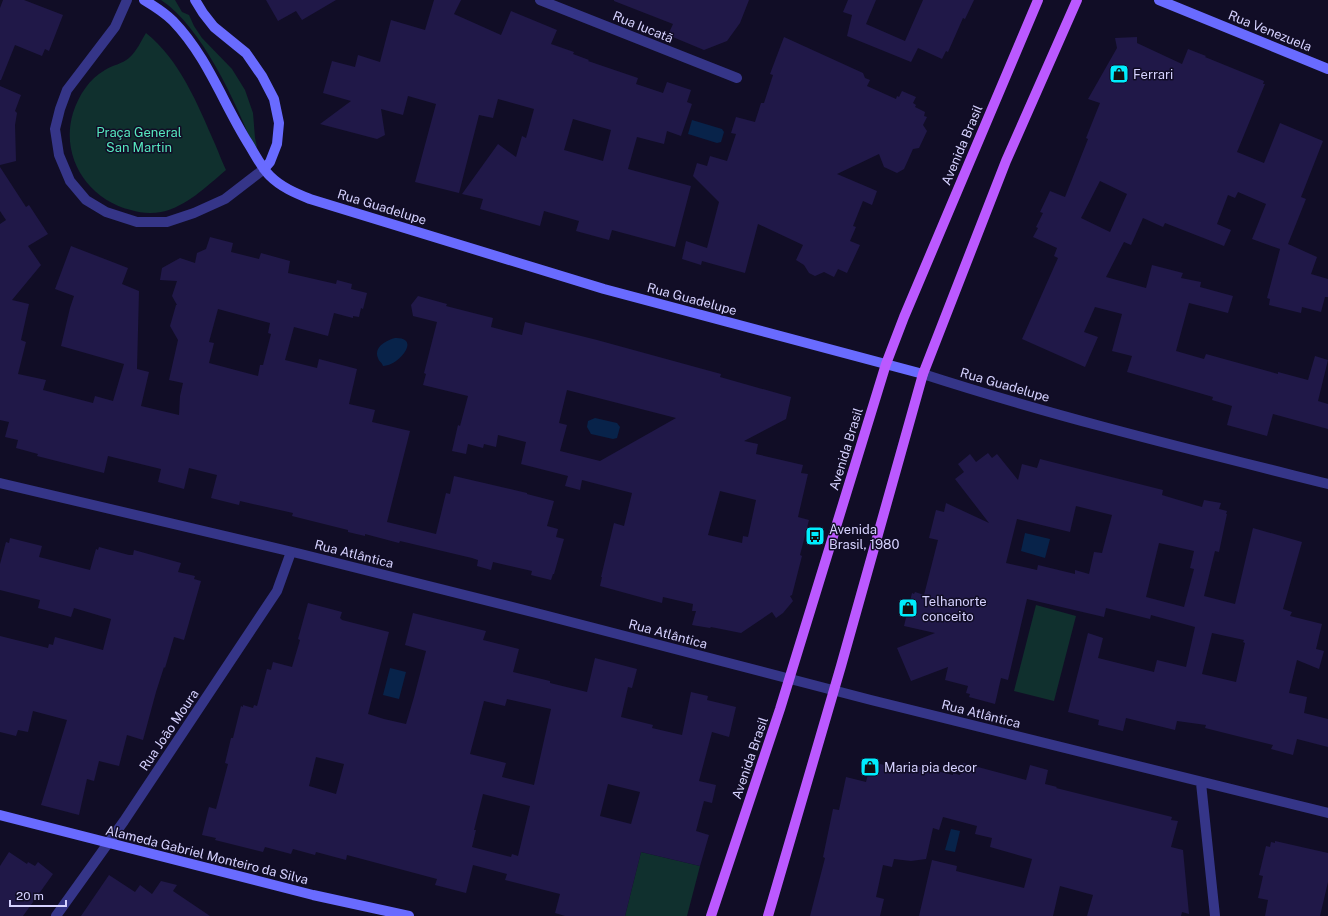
<svg xmlns="http://www.w3.org/2000/svg" width="1328" height="916" font-family="'Public Sans',sans-serif">
	<rect width="100%" height="100%" fill="#110d26"/>
	<!-- green -->
	<path fill="#10302e" d="M161,0H175L182,12L189,15L194,26L202,38L232,69L245,90L253,113L255,138L257,147L254,148C236,103 202,27 161,0Z
		M146,33C180,60 198,105 215,144C219,153 222,162 226,170C207,186 186,207 161,212C151,214 140,213 131,210C87,199 60,156 73,113C79,95 89,79 105,70C113,65 122,64 129,58C137,51 141,41 146,33Z
		M1036,605L1076,616L1054,701L1014,691Z
		M641,852L700,866L687,916H625Z"/>
	<!-- water -->
	<path fill="#08234a" d="M692,120L722,129L724,132L721,142L717,143L688,134Z
		M395,338C422,337 399,366 383,366C382,362 379,362 378,358C373,347 387,340 395,338Z
		M595,418L617,423L620,427L617,438L613,439L591,434L587,427L588,421Z
		M1025,533L1050,539L1045,558L1021,551Z
		M390,668L406,672L399,699L383,695Z
		M951,829L960,831L955,852L945,850Z"/>
	<!-- building -->
	<path fill="#201848" fill-rule="evenodd" d="M3,0H24L63,15L49,51L45,49L42,56L15,45L1,80H0V8Z
		M266,0H336L302,20L296,11L278,21Z
		M434,0H461L454,14L501,35L511,11L557,30L551,44L574,52L573,54L589,60L588,61L638,78L636,84L663,93L667,82L691,90L687,102L692,104L681,136L667,131L664,144L637,137L628,169L691,186L675,247L612,230L609,240L576,231L579,221L544,211L540,226L480,209L483,199L462,194L498,144L516,157L522,136L526,138L534,109L498,99L493,118L479,115L459,193L415,182L436,104L408,96L403,115L381,109L385,135L377,139L320,124L351,101L323,93L332,61L355,67L358,55L380,62L391,20L425,30ZM573,119L611,130L603,161L564,150Z
		M614,0H749L740,23L727,41L704,50L668,35L673,24L614,1Z
		M848,0H876L866,24L905,41L923,0H974L965,19L963,18L948,52L946,51L942,59L918,48L911,62L847,36L852,15L843,12Z
		M784,37L863,73L865,78L870,80L867,86L896,99L897,96L899,97L902,91L916,97L913,103L916,105L915,107L925,112L924,116L927,117L923,125L927,131L919,148L913,149L904,169L897,173L884,167L879,154L837,174L877,191L872,205L863,201L853,226L856,227L850,241L860,245L847,273L838,269L834,277L824,272L815,276L809,273L804,265L796,260L803,245L758,224L745,273L702,261L701,265L682,259L686,241L707,248L719,202L693,176L697,163L707,166L710,156L727,161L736,134L731,133L736,117L755,122L761,103H764L773,75L770,74Z
		M1137,37V43L1182,64L1188,49L1206,56L1205,57L1264,81L1263,84H1265L1237,152L1264,163L1280,123L1323,141L1301,197L1306,199L1288,244L1317,257L1311,274L1328,279V297H1325L1321,312L1302,307L1301,313L1269,305L1270,299L1267,298L1280,249L1252,239L1266,204L1238,192L1235,198L1228,195L1217,224L1231,230L1224,246L1165,223L1163,227L1143,218L1131,245L1124,242L1106,277L1146,288L1152,265L1183,273L1181,278L1201,282L1200,287L1233,296L1228,313L1189,303L1176,351L1204,359L1206,354L1278,374V372L1308,380L1315,356L1328,360L1318,401L1328,404V429L1273,414L1267,436L1227,425L1232,406L1212,400L1213,397L1127,372L1132,356L1112,351L1122,314L1095,307L1084,332L1098,337L1085,367L1022,339L1058,258L1054,256L1057,248L1033,237L1038,228L1036,227L1043,213L1040,212L1050,191L1065,197L1088,139L1086,138L1100,103L1088,99L1117,48L1115,38ZM1100,181L1127,194L1110,232L1081,218Z
		M0,86L21,95L15,111L17,113L15,125L16,161L0,165Z
		M0,167L26,207L29,205L48,234L28,246L41,265L12,300L29,304L21,340L26,342L18,374L46,380L43,390L93,403L95,396L113,401L124,364L61,346L70,308L74,296L55,289L71,246L128,268L122,284L139,291L137,369L149,372L141,406L179,415L180,396L183,383L169,380L178,340L170,326L176,305H177L172,296L177,281L160,280L162,268L180,258L195,263L197,253L206,249L210,237L233,243L231,252L259,259L261,253L290,261L288,273L336,284L337,280L352,284L351,289L367,293L363,309L361,308L359,317L353,316V318L334,313L328,336L294,327L285,360L317,368L319,359L357,369L349,404L375,410L372,422L410,431L387,522L436,534L446,493L450,494L454,476L527,493V494L554,501L547,526L558,529L556,537L564,539L554,574H553L551,580L531,575L532,571L493,562L491,570L477,566L478,560L472,558L400,541L399,543L365,534V536L348,532V530L292,516L293,513L262,506L240,501L239,505L211,498L217,475L189,468L184,489L158,482L161,469L108,456L104,473L37,456L38,454L16,448L18,440L5,437L9,422L0,420V224L6,220L0,211ZM218,309L270,323L268,333L271,334L263,365H260L258,376L209,363L214,343L209,342Z
		M418,296L447,304L446,306L493,318L491,327L522,335L525,322L597,340L721,374L720,377L791,397L786,419L744,441L758,444L756,454L803,465L801,473L808,474L798,517L809,520L800,555L802,556L792,595L790,596L793,601L783,613L776,618L772,612L741,633L711,627L710,628L692,625L696,611H692L693,604L663,597L662,603L600,586L602,577H601L614,523L624,526L632,493L582,480L580,490L565,486L568,476L521,464L526,442L498,435L496,447L484,444L483,448L468,444L466,454L452,451L458,425L460,426L468,396L423,385L426,374L424,373L437,322L413,316L411,305ZM567,390L676,418L600,461L560,451L567,425L559,423ZM720,491L756,500L748,537L743,536L742,543L708,535Z
		M988,453L992,458L997,454L1018,480L1022,464L1037,468L1040,459L1163,490L1162,495L1202,507L1204,500L1221,503L1219,509L1227,511L1226,514H1227L1219,552L1215,551L1204,596L1235,604L1253,528L1302,542L1283,609L1292,612L1290,616L1322,624L1316,649L1324,651L1319,669L1297,660L1289,693L1307,697L1304,713L1328,719V747L1297,739L1293,755L1271,749L1273,745L1205,728L1206,725L1177,721L1175,730L1126,718L1123,731L1098,725L1099,720L1068,712L1088,633L1103,638L1098,658L1154,672L1157,660L1186,667L1195,627L1151,615L1150,619L1106,608L1104,617L1027,599L1008,680L1001,678L995,704L969,697L970,694L966,693L968,686L945,680L948,667L911,681L897,648L935,633L904,626L912,593L914,594L915,592L924,595L938,540L929,538L936,510L944,512L946,503L989,523L955,479L964,472L958,464L970,454L976,462ZM1076,506L1112,515L1102,553L1094,552L1089,574L1075,570V574L1038,565L1037,570L1006,563L1017,519L1070,532ZM1159,543L1194,551L1190,568L1194,569L1184,607L1146,597ZM1212,633L1244,640L1243,642L1245,643L1236,682L1202,674Z
		M10,538L42,546L39,557L90,570L96,549L98,550L99,547L129,555H133L134,550L181,563L178,572L195,576L194,579L201,581L184,640L174,637L165,668L164,667L156,692L143,740L127,735L119,766L99,761L94,781L87,779L79,815L41,805L67,720L33,711L28,732L18,730L16,736L0,732V636L48,648L49,644L53,645L55,637L103,650L111,619L74,608L71,617L38,608L40,600L0,590V564L6,542L9,543Z
		M308,603L342,612L340,618L342,620L389,632L368,714L384,719L406,724L414,697L426,651L405,645L413,613L486,631L483,640L519,649L513,672L550,681V683L587,692L595,658L637,669L632,688L628,687L621,717L653,725L652,728L682,735L691,692L708,696L707,700L736,707L729,737L712,732L699,781L716,785L712,803L704,801L696,831L709,835L700,866L641,852L625,916H565L555,913L560,894L505,880L507,874L473,865L466,893L435,885L437,879L347,855L346,860L316,852L315,855L293,849L291,854L265,847L263,852L215,840L216,838L202,835L209,807L216,809L228,764L225,763L231,738H233L241,706L243,707V705L253,708L254,705L257,706L267,669L271,670L273,662L292,667L300,640L298,639ZM507,699L551,709L534,785L502,777L506,763L470,754L484,701L505,706ZM316,757L344,764L336,794L309,786ZM608,784L640,792L631,824L600,816ZM483,794L530,806L518,856L512,854L511,857L472,847L476,830H474Z
		M871,762L898,768L899,764L903,765L904,763L953,775V773L960,775L963,763L1026,780L1030,765L1048,770L1045,784L1057,787L1056,788L1172,817L1171,820L1178,821L1171,847L1183,850L1189,914L1182,912L1181,916H1087L1093,895L1060,886L1053,916H919L932,860L957,866L956,871L1024,888L1032,859L990,847L992,838L975,834L977,826L943,817L939,830L933,828L926,859L911,861L894,859L892,867L883,865L876,897L884,899L880,916H810L825,858L823,857L833,809L839,810L846,777L866,782Z
		M1275,841L1328,853V882L1320,916H1265L1268,900L1258,898L1263,876L1259,875L1266,846L1270,847L1271,842L1275,843Z
		M9,852L27,864L28,862L35,866L38,862L53,874L23,916H0V866Z
		M109,875L135,892L140,885L152,894L161,881L177,885L173,891L210,916H81Z"/>
	<g fill="none" stroke-linecap="round" stroke-linejoin="round">
		<!-- street -->
		<path stroke="#353588" stroke-width="10" d="M127,0L115,27L67,90L60,109L55,129L59,155L70,181L86,200L106,212L137,222H167L194,213L225,199L264,169
			M540,0L737,78
			M923,374C1056,417 1192,450 1328,484
			M0,483L301,554L544,615L871,700L1328,813
			M1201,783L1215,916
			M56,916L124,821L277,591L291,552"/>
		<!-- secondary -->
		<path stroke="#696bff" stroke-width="10" d="M144,0C154,6 165,13 173,21C207,56 223,103 248,143C255,154 261,167 270,176C281,187 295,193 310,199L604,289L923,374
			M195,0L203,13L214,27L246,53L262,76L274,99L279,123L277,144L270,162L264,169
			M1159,0L1328,69
			M0,815L313,895L409,916"/>
		<!-- primary -->
		<path stroke="#bb59ff" stroke-width="10" d="M711,916L780,709L886,364L904,317L1038,0
			M768,916L841,666L923,374L1006,161L1077,0"/>
	</g>
	<!-- icons -->
	<defs>
		<symbol id="shop-square" viewBox="-11 -11 22 22"><rect x="-9" y="-9" width="18" height="18" rx="4" fill="#00edfd" stroke="#110d26"/><path d="M-5-2.5h2.3a2.7 3.5 0 0 1 5.4 0H5L5.5 6h-11ZM-1.5-2.5h3a1.5 2.3 0 0 0-3 0Z" fill="#111"/></symbol>
		<symbol id="bus-square" viewBox="-11 -11 22 22"><rect x="-9" y="-9" width="18" height="18" rx="4" fill="#00edfd" stroke="#110d26"/><path d="M-5-6H5V4H4V6H2V4H-2V6H-4V4H-5ZM-3.5-4V0h7V-4ZM-3.5 1.2v1.5H-2V1.2ZM2 1.2v1.5H3.5V1.2Z" fill="#111"/></symbol>
	</defs>
	<g fill-rule="evenodd">
		<use href="#shop-square" x="1108" y="63" width="22" height="22"/>
		<use href="#bus-square" x="804" y="525" width="22" height="22"/>
		<use href="#shop-square" x="897" y="597" width="22" height="22"/>
		<use href="#shop-square" x="859" y="756" width="22" height="22"/>
	</g>
	<g text-anchor="middle" dominant-baseline="central" stroke-width="3" stroke-linejoin="round" paint-order="stroke">
		<!-- street labels -->
		<g font-size="13" fill="#d6d2ff" stroke="#110d26">
			<text transform="translate(643 27) rotate(22)">Rua Iucatã</text>
			<text transform="translate(1270 31) rotate(22)">Rua Venezuela</text>
			<text transform="translate(962 145) rotate(-67)">Avenida Brasil</text>
			<text transform="translate(382 207) rotate(17)">Rua Guadelupe</text>
			<text transform="translate(692 299) rotate(15)">Rua Guadelupe</text>
			<text transform="translate(1005 385) rotate(16)">Rua Guadelupe</text>
			<text transform="translate(846 449) rotate(-73)">Avenida Brasil</text>
			<text transform="translate(354 554) rotate(14)">Rua Atlântica</text>
			<text transform="translate(668 634) rotate(15)">Rua Atlântica</text>
			<text transform="translate(981 714) rotate(14)">Rua Atlântica</text>
			<text transform="translate(169 730) rotate(-56)">Rua João Moura</text>
			<text transform="translate(750 758) rotate(-71)">Avenida Brasil</text>
			<text transform="translate(207 855) rotate(14)">Alameda Gabriel Monteiro da Silva</text>
		</g>
		<!-- poi labels -->
		<g font-size="13" fill="#d6d2ff" stroke="#110d26" text-anchor="start">
			<text x="1133" y="74">Ferrari</text>
			<text x="829" y="529">Avenida<tspan x="829" dy="15">Brasil, 1980</tspan></text>
			<text x="922" y="601">Telhanorte<tspan x="922" dy="15">conceito</tspan></text>
			<text x="884" y="767">Maria pia decor</text>
		</g>
		<!-- park labels -->
		<g font-size="13" fill="#56e7be" stroke="#110d26">
			<text x="139" y="132">Praça General<tspan x="139" dy="15">San Martin</tspan></text>
		</g>
	</g>
	<!-- scale -->
	<path d="M10 900v6h56v-6" fill="none" stroke="#d6d2ff" stroke-width="2"/>
	<text x="16" y="900" font-size="12" fill="#d6d2ff" stroke="#110d26" stroke-width="3" paint-order="stroke">20 m</text>
</svg>
